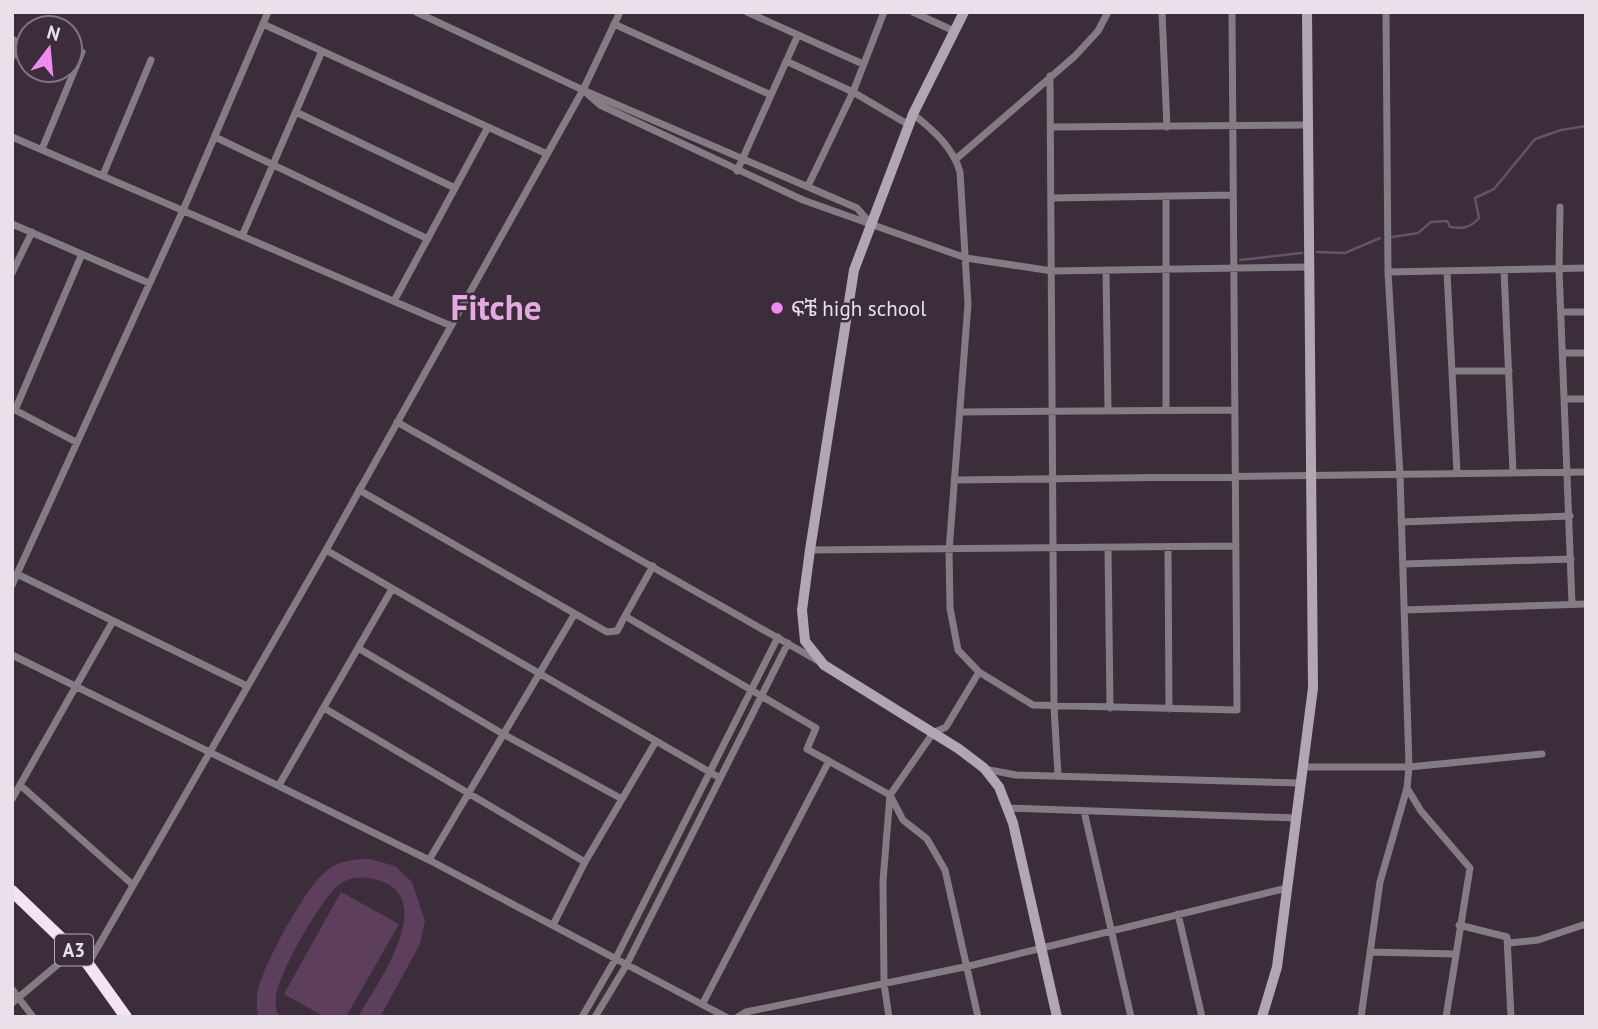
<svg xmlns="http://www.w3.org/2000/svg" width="1598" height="1029" font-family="'PT Sans','Noto Sans Ethiopic',sans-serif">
	<rect width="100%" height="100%" fill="#3b2d3a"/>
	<!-- green -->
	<path fill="#5d3e5c" d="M370,859L395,866L412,882L425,921L420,944L380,1017H358C375,987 438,902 381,881C368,876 352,876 340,884C322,896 278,975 276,996C275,1002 276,1011 279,1017H258C257,1008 256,998 258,990C264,964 307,883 329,869C341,860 356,859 370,859Z
		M341,892L399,924L346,1017H325L284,994Z"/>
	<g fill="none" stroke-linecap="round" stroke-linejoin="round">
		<!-- stream -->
		<path stroke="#695069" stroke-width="2.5" d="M1392,237L1418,233L1431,222L1447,221L1450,227C1463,229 1470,228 1479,218L1475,198L1494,189L1535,139L1561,130L1586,126
			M1317,252L1345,253L1380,238
			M1240,260L1302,253"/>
		<!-- street -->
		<path stroke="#847c83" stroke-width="7" d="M416,12L583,90L857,208L871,224
			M747,12L863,64
			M913,12L954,31
			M1162,12L1167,127
			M263,24L547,154
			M614,24L771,95
			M12,39L18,43L12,57
			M786,61L853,92L909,125
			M1050,76L1054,707L1058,775
			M583,90L600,105L803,200L966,258L1052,271L1310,267
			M296,112L455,188
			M913,114C933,130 953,147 960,172L968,304L949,551L950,608L958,650L979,672L1033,705L1237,710L1232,12
			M1052,127L1309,125
			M12,137L449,325
			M215,137L428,239
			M42,149L82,52
			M956,159L1075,56L1098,31L1108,12
			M737,171L798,35
			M103,175L151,60
			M808,186L853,92L884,12
			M1166,196V410
			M1052,198L1233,195
			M1560,207L1559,269L1572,604
			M12,224L149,283
			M243,234L322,51
			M1106,270L1108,410
			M1504,270L1513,472
			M1447,271L1457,473
			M1388,272L1586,268
			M12,273L32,232
			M394,301L488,127
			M1563,312H1586
			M1565,353H1586
			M1452,371H1509
			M1566,399H1586
			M960,412L1233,410
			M397,422L820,662
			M76,442L15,410L82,254
			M955,480L1586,472
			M359,490L607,632L617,631L625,616L816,728L807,749L890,795L903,820L927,839L945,870L978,1017
			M1401,522L1570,516
			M1168,547L1169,709
			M1108,548L1110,708
			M326,550L720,778
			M810,550L1234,546
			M1403,564L1571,559
			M17,574L247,686
			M12,585L184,208L268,12
			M1404,610L1586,604
			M625,616L653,566
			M358,648L503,734L622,799
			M12,655L429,860L726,1017
			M324,708L585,862
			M1303,767H1409L1542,754
			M984,769L1016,775L1301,783
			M20,785L133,885
			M279,785L392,589
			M1407,788L1421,811L1470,868L1446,1017
			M12,799L113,621
			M1007,808L1296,818
			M1084,811L1131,1017
			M429,860L574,615
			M1178,914L1202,1017
			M553,925L585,862L655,743
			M1459,925L1507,937L1511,1017
			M1509,943L1538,940L1586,924
			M1370,952L1454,954
			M88,964L326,550L583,90L620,12
			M12,989L33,1017
			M12,1003L75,950
			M703,1003L829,761
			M582,1017L616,958L778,637
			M595,1017L627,964L788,643
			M738,1017L746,1012L969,966L1287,888
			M889,1017L884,984L883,881L890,795L933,733L946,727L979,672
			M1361,1017L1380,882L1407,788L1409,767L1400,475L1388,272L1386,12"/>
		<!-- secondary -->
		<path stroke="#b1a6b1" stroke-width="10" d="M964,12L913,114L854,270L810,550L802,610L805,641L824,665L959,749L984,768L999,787L1013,823L1057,1017
			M1262,1017L1277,967L1313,688L1307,12"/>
		<!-- highway -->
		<path stroke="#f5e3f4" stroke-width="12" d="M12,891L88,964L126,1017"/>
	</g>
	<!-- markers -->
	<circle fill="#f38af2" stroke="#3b2d3a" stroke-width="2.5" cx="777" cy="308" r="7"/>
	<g text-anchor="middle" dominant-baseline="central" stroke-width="5" stroke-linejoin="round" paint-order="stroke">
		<!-- shield labels -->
		<rect fill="#3b2d3a" stroke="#b5aab4" stroke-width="2" x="55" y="934.5" width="38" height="31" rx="5"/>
		<g font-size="19" font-weight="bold" fill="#e9e0e9">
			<text x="74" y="950">A3</text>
		</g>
		<!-- poi labels -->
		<g font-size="21" fill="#e9e0e9" stroke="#3b2d3a" text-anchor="start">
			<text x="791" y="308">ፍቼ high school</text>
		</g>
		<!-- town labels -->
		<g font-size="35" font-weight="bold" fill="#e4aae2" stroke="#3b2d3a">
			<text x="496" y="307">Fitche</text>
		</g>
	</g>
	<!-- border -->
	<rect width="1598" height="1029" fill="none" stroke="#e9e0e9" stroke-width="28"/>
	<!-- north arrow -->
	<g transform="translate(49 49) rotate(16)"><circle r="33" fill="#3b2d3a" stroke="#817580" stroke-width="2"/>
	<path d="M0-5L12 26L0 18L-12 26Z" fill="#f38af2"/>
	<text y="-10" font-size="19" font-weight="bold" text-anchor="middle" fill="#e9e0e9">N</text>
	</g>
</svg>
